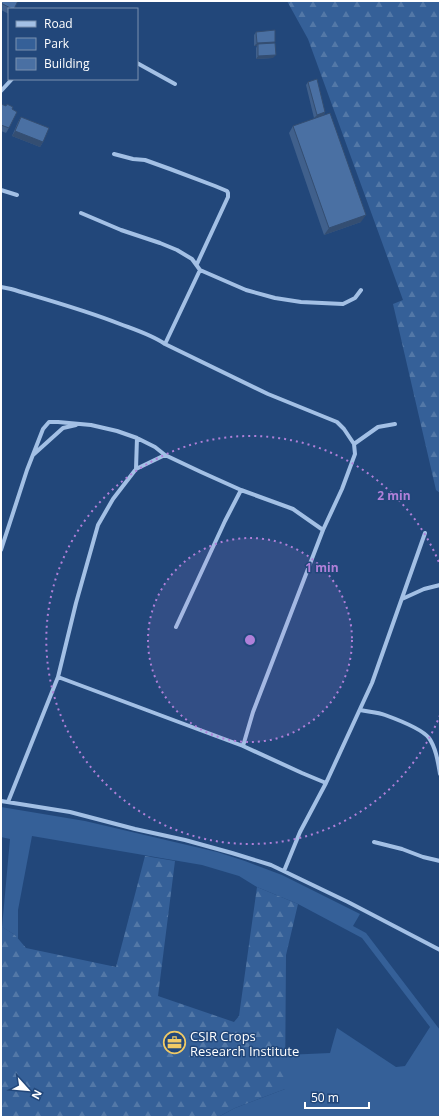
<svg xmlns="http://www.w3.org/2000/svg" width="441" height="1118" font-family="'Open Sans',sans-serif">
	<defs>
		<pattern id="forest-firs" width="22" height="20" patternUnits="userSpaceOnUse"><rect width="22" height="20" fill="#356098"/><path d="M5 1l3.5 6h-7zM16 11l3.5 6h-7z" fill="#5378a7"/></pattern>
	</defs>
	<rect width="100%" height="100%" fill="#22477a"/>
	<!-- green -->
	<path fill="#356098" d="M1,807L85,821L217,852L245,861L282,875L360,914L353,926L366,933L440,1030V1117H218L235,1108L285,1089V1055L330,1053L337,1028L396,1067L405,1066L430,1027L362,938L298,904L257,887L239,876L202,865L32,836L18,910V939L15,935L2,927L10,839L1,837Z"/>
	<!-- forest -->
	<path fill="url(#forest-firs)" d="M287,1H440V493L436,490L393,304L403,300L308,39Z
		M145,856L175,861L158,996L234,1022L239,1016L257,887L298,904L286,955L285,1089L235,1108L218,1117H1V926L15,935L26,948L116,967Z"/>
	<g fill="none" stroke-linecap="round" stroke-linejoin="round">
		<!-- street -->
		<path stroke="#a3c0e5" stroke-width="4" d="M137,63L175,84
			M1,91L12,79
			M114,154L133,159L145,160L170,169L215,186L227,191L228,193V197L197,264
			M1,190L17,195
			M81,213L121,230L160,243L177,250L192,259L200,270L246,290L275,298L301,302L343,304L355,298L361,290
			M1,287L11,289C48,300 85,310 120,324C136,330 152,335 165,344L268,394L337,422L344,429L354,444L355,454L342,489L323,530L253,712L243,746
			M165,344L200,270
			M354,444L378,427L395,424
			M33,455L63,428L76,425
			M136,469L165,455
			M1,550L27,470L43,429L49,422H58L91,425L117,431L137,438L155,447L165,455L201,472L241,490L293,509L323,530
			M402,599L424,589L440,585
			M176,627L225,521L241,490
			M58,677L243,746L302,773L326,783
			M360,710C368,712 377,712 385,715C396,719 422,729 429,738C436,748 438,762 440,774
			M1,801L70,812L135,829L185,840L232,853L271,865L348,902L440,950
			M8,802L58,677L76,603L98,525L113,499L136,469L137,438
			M374,842L402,849L423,857L440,861
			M284,871L300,832L326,783L372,683L425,533"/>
	</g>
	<!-- wall -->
	<path fill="#40608c" d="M1,1L14,9H9V14L1,10Z
		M256,32L274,44L273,58L256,59V48L257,46H254V35Z
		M308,82L325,112L323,116L314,118L306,85Z
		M1,104L12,109L9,128L6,133L1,131Z
		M21,117L43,142L40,147L12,136L18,122Z
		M293,126L361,222L324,235L289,133Z"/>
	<!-- shaded-wall -->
	<path fill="#344e72" d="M275,42L273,45L258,44L257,46H254L257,43Z
		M276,55L273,58L256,59L258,56Z
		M325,112L323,116L314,118L317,115Z
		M15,131L43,142L40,147L12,136Z
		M366,215L361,222L324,235L329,228Z"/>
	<!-- building -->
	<path fill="#4a70a3" stroke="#344e72" d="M1,1H18L14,9H12L1,3Z
		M275,30V42L257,43L256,32Z
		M275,43L276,55L258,56V44Z
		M317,79L325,112L317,115L308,82Z
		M1,104L6,106L7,104L13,107L12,109L17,112L9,128L1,125Z
		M330,113L366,215L329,228L293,126Z
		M21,117L49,128L43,142L15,131Z"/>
	<!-- distance rings -->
	<circle cx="250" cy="640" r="102" fill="#b080d9" fill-opacity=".12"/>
	<g fill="none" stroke="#b080d9" stroke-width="2" stroke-dasharray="2 4">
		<circle cx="250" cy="640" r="102"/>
		<path d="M440 715A204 204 0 1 1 440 565"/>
	</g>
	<!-- icons -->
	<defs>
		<symbol id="office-ring" viewBox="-11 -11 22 22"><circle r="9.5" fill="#22477a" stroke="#f1ca65" stroke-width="1.5"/><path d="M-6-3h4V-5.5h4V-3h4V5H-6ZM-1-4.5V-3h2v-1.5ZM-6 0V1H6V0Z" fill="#f1ca65"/></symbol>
	</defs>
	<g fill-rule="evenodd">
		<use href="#office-ring" x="162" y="1030" width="25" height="25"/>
	</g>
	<g text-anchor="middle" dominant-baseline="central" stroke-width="3" stroke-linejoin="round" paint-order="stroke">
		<!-- poi labels -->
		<g font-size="13" fill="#fff" stroke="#22477a" text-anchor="start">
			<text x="190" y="1036">CSIR Crops<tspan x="190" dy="15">Research Institute</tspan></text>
		</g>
	</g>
	<circle cx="250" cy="640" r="6" fill="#b080d9" stroke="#22477a" stroke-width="2"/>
	<g font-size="12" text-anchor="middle" font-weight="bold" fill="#b080d9" stroke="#22477a" stroke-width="3" stroke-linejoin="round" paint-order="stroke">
		<text x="394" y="500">2 min</text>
		<text x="322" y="572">1 min</text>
	</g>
	<!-- border -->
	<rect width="441" height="1118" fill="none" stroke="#ffffff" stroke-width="4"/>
	<!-- legend -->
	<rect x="8" y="8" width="130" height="72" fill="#22477a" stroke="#7a91af"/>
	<rect x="16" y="21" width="20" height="6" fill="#a3c0e5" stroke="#7a91af"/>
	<text x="44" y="28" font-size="12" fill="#ffffff">Road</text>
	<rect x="16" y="38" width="20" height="12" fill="#356098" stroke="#7a91af"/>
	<text x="44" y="48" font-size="12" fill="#ffffff">Park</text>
	<rect x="16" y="58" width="20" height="12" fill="#4a70a3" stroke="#7a91af"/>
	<text x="44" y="68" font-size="12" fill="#ffffff">Building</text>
	<!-- north arrow -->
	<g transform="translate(28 1090) rotate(117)" stroke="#22477a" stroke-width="3" paint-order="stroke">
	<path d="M0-3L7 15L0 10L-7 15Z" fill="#ffffff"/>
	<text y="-6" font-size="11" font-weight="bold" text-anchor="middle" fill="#ffffff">N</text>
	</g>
	<!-- scale -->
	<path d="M305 1102v6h64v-6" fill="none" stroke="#ffffff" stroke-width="2"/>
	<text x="311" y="1102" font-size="12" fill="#ffffff" stroke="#22477a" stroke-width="3" paint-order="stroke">50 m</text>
</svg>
